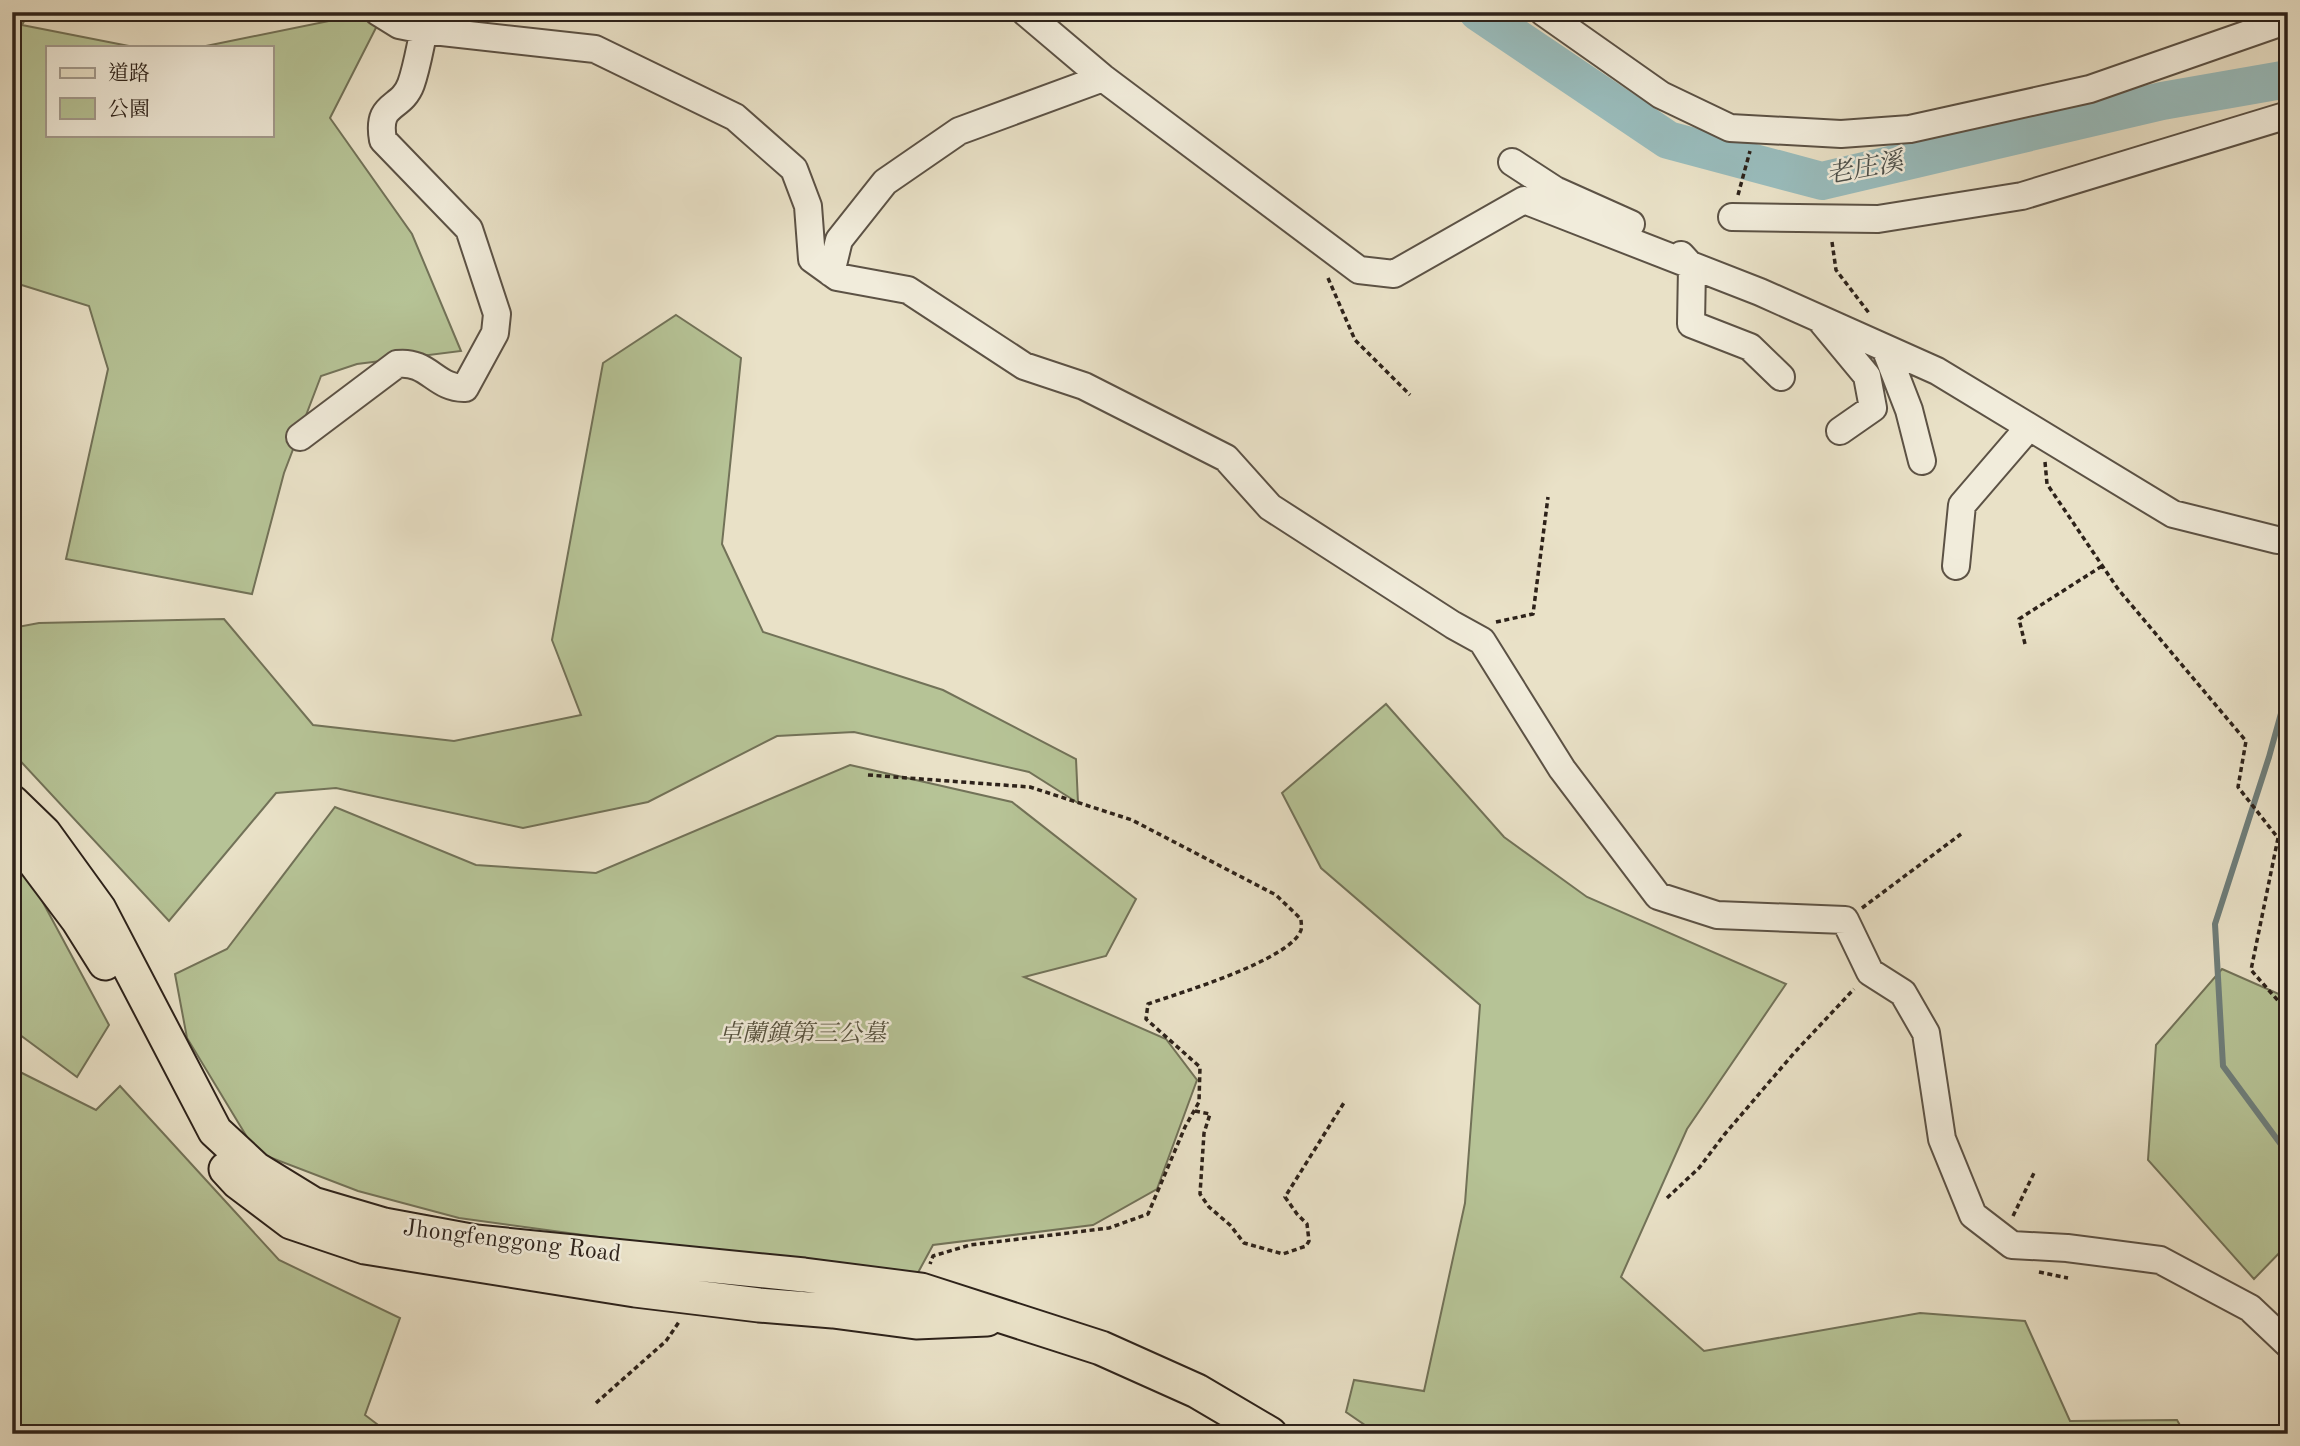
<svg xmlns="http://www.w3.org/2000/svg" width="2300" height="1446" font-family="'Old Standard TT','Noto Serif TC',serif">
	<rect width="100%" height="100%" fill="#e9e1c7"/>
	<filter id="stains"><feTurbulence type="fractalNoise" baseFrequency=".00286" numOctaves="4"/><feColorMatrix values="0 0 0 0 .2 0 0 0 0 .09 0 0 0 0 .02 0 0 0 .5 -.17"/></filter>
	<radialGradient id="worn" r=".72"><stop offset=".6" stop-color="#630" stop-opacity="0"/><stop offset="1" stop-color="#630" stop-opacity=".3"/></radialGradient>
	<!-- green -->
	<path fill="#b6c396" stroke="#727258" stroke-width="2" d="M12,12H29L22,25L134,47H47V135H271V47H201L373,12H384L330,118L412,234L461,351L357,364L321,376L284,473L252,594L66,559L108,369L89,306L12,282Z
		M676,315L741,358L722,544L763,632L943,690L1076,759L1078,803L1029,772L854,732L777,736L648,802L523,828L336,788L276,793L169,921L12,752V628L39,623L224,619L313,725L454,741L581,715L552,640L603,363Z
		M1386,704L1504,837L1587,897L1786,984L1687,1129L1621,1277L1704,1351L1920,1313L2025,1321L2070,1421L2177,1420L2185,1434H1378L1346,1412L1354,1380L1424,1391L1465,1203L1480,1005L1321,868L1282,793Z
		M850,765L1012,802L1136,899L1106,956L1024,977L1166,1039L1197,1080L1157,1189L1093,1225L933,1245L914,1280L459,1218L358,1191L256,1152L187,1038L175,974L227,949L335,807L476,865L596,873Z
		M19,858L109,1025L77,1077L12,1029V866Z
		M2222,969L2288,998V1146L2285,1148L2287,1245L2254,1279L2148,1160L2156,1045Z
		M12,1068L96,1110L120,1086L279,1260L400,1318L365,1415L390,1434H12Z"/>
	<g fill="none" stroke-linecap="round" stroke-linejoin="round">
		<!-- stream -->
		<path stroke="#6e7e7b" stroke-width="6" d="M2288,688L2269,757L2215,924L2223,1066L2288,1154"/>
		<!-- river -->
		<path stroke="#99bcbc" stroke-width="38" d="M1478,12L1668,140L1822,181L2162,101L2288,79"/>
		<defs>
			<path id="minor" d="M378,12L399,25L424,30L595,49L735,117L794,169L808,206L812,259L837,277L908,290L1024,366L1084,386L1226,458L1270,507L1453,625L1482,641L1562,769L1658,896L1717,915L1845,920L1870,972L1903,993L1926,1033L1942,1139L1973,1215L2012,1245L2067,1248L2160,1260L2250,1308L2288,1344
				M1025,12L1103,78L1359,270L1394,274L1524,200L1760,292L1937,371L2173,514L2277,540H2288
				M1543,12L1661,95L1730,128L1841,134L1910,129L2090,89L2288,20
				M1512,162L1555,190L1631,224
				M1732,217L1878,219L2022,196L2288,115
				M1681,255L1692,267L1691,324L1750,347L1781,377
				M831,273L839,240L885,182L959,131L1103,78
				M1823,323L1867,376L1873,408L1840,431
				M1885,348L1909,410L1922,461
				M300,437L397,364C428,360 436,389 465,388L495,333L497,314L469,229L383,140C376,101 401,111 411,84C417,67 420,47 424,30
				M1956,566L1962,505L2029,427"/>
			<path id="major" d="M12,802L44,833L99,909L215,1131L256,1169L313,1204L384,1225L476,1242L804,1275L921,1290L1101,1348L1197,1391L1270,1434
				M12,832L78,920L105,963
				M226,1169L238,1182L291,1222L365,1247L635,1290L759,1305L833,1311L916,1322L987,1319"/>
		</defs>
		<!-- minor casing -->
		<use href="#minor" stroke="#5c5245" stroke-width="30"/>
		<!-- major casing -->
		<use href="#major" stroke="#2d221a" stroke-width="37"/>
		<!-- path -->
		<path stroke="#2d221a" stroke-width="3.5" stroke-dasharray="5 3.5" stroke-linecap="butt" d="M1738,195L1750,151
			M1832,242L1836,270L1869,313
			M1328,278L1355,340L1410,395
			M2045,462L2047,484L2118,589L2246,741L2238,787L2278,838L2251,970L2288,1012
			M1496,622L1533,614L1548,497
			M2025,644L2019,619L2102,566
			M868,775L1030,787L1132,820L1276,895L1301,919C1301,923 1302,926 1301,930C1291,960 1179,993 1148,1004L1146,1019L1200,1067L1199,1102L1185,1127L1148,1214L1109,1228L970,1245L933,1256L930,1264
			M1862,908L1961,834
			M1195,1111L1210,1114L1204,1133L1200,1194L1209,1207L1230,1225L1244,1243L1283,1254L1306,1246L1309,1241L1307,1224L1297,1214L1285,1197L1345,1101
			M1667,1198L1699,1168L1724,1135L1794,1053L1854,989
			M2013,1216L2035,1171
			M2039,1272L2068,1278
			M596,1403L666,1341L679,1322"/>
		<!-- minor -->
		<use href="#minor" stroke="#f1ecdb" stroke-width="26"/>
		<!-- major -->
		<use href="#major" stroke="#e9e1c7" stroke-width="33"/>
	</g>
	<g text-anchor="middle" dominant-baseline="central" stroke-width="5" stroke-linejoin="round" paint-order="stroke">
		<!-- park labels -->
		<g font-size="24" font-style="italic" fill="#56523f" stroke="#f1ecdb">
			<text x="802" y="1035">卓蘭鎮第三公墓</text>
		</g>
		<!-- street labels -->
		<g font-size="24" fill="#2d221a" stroke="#f1ecdb">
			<text transform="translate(512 1242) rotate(7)">Jhongfenggong Road</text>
		</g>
		<!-- water labels -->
		<g font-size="26" font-style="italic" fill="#4d504b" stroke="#f1ecdb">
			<text transform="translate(1865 169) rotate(-11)">老庄溪</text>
		</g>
	</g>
	<!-- margin -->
	<rect width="2300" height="1446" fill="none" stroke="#e9e1c7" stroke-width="42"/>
	<rect x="14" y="14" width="2272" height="1418" fill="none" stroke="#2d221a" stroke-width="3.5"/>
	<rect x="21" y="21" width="2258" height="1404" fill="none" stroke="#2d221a" stroke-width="2"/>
	<!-- legend -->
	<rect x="46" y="46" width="228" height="91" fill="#f1ecdb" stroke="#a39b8e" stroke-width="2"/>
	<rect x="60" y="68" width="35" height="10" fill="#e9e1c7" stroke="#a39b8e" stroke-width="2"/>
	<text x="108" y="80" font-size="21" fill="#2d221a">道路</text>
	<rect x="60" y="98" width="35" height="21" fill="#b6c396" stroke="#a39b8e" stroke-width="2"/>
	<text x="108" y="116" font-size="21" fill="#2d221a">公園</text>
	<rect width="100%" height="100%" filter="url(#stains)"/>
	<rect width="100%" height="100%" fill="url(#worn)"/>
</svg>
